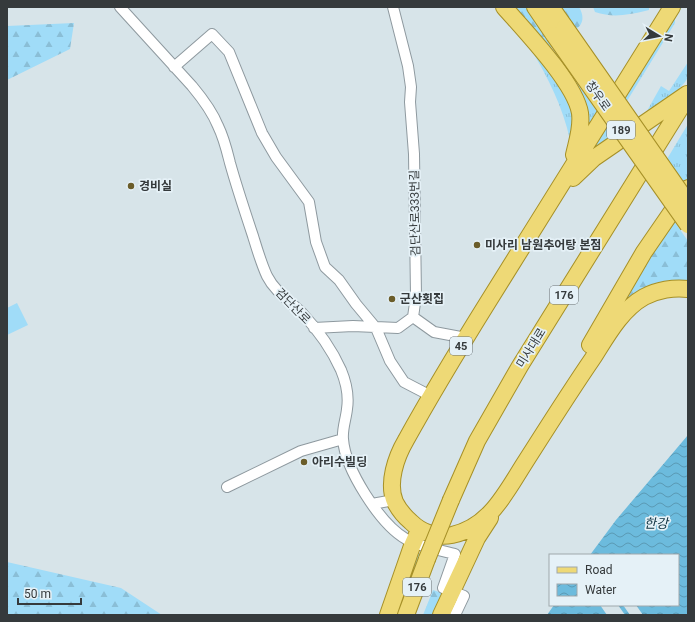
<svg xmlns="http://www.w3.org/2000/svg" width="695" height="622" font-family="Roboto,'Noto Sans KR',sans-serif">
	<defs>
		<pattern id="grass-tufts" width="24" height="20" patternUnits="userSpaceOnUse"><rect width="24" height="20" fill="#a0dcf8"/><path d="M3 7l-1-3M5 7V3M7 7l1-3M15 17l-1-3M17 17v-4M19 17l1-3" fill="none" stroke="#8abed6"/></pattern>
		<pattern id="forest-firs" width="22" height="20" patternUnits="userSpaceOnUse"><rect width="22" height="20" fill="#a0dcf8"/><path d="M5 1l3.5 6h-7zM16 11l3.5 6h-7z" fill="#8abed6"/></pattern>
		<pattern id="water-waves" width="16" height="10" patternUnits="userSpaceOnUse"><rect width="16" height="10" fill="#6cbbdd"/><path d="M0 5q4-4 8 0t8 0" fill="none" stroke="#5a99b4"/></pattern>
	</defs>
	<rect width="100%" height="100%" fill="#d7e4e9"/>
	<!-- grass -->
	<path fill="url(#grass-tufts)" d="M676,7H682L675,19V23L627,101L622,94Z
		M531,49L567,91L577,117L570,140C563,107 548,78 531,49Z
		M555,52L600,116L588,135L553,54Z
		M688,62C688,66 689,73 688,77C683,89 654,110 643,118L661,86L669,91Z
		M605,122L616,138L588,158Z
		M688,124V180L685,184L667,159Z"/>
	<!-- forest -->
	<path fill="url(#forest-firs)" d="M512,7H528L552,47L548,50Z
		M559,7H579C584,15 584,24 576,29Z
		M593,7H649V10L645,11C628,15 612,18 595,12Z
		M74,23L70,49L7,80V26Z
		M674,221L688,241V281L672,280L654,285L589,356L652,253Z
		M414,553L420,554V560L399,615H391Z
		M7,562L121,588L162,615H7Z
		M433,590L445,594L435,615H423Z"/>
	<!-- garden -->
	<path fill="#a0dcf8" d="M17,303L28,325L7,335V308Z"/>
	<!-- water -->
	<path fill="url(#water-waves)" d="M688,435V615H547L554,605H678V555H590L616,520Z"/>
	<!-- pier -->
	<path fill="#d7e4e9" d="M600,605H618L625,615H607Z
		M623,605H636L643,615H630Z"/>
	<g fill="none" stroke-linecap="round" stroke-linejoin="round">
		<defs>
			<path id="street" d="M120,7L192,86C202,98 212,111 218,126C224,138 227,151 230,163C237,188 245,212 253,236C257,249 261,263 267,276C275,292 290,301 302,313C317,329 332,350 341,370C346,382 349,396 347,409C346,419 342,429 343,439C345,469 380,524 406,539C421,547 439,550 455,554L443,588L446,589
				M174,67L212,34L229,52L262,133L276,157L309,202L316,242L325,267L339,280L356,304L376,328L390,361L404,382L431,396
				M413,317L434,332L466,338
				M314,328L353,326L398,328L413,317L416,296L414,154L410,102L411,87L408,66L393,7
				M227,487L301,451L343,439
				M372,504L394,500
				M455,615L464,596L459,594"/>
			<path id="primary" d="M504,7C525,31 575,83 580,113C582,128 577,141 574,155
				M535,7L554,35
				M551,7L565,27
				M672,7C611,105 549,203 488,302C460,347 432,393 406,440C396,457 387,483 395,502C399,510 404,516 411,522C421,532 436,538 452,535C489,527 505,494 524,464C547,428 569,393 593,358C607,336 621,310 644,297C657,290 674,287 688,289
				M573,178L594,158L687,94
				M590,345L644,252L688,188
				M451,500L477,441L520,366L688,96
				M388,615L412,546L419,530
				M406,615L427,559
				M441,615L477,538L490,518"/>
		</defs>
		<!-- street casing -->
		<use href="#street" stroke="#8e999f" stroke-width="12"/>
		<!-- primary casing -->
		<use href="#primary" stroke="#a69027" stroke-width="18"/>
		<!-- street -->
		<use href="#street" stroke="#fff" stroke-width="10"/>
		<!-- primary -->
		<use href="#primary" stroke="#eed976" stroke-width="16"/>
		<defs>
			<path id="primary-bridge" d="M565,27L688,203
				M554,35L688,225
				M427,559L451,500"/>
		</defs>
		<!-- primary-bridge casing -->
		<use href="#primary-bridge" stroke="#a69027" stroke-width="18" stroke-linecap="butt"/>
		<!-- primary-bridge -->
		<use href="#primary-bridge" stroke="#eed976" stroke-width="16"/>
	</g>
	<!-- markers -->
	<g fill="#6b5d2a" stroke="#e5f1f7" stroke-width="1.5">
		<circle cx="131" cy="186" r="4"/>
		<circle cx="477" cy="245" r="4"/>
		<circle cx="392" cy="299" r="4"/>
		<circle cx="304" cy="462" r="4"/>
	</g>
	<g text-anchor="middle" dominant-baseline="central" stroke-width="3.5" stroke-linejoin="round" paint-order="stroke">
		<!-- shield labels -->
		<g fill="#e5f1f7" stroke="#6a7174" stroke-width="1">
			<rect x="607" y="121" width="28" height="18" rx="3"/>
			<rect x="550" y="286" width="28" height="18" rx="3"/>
			<rect x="450" y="337" width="22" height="18" rx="3"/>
			<rect x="403" y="578" width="28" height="18" rx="3"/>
		</g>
		<g font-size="11" font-weight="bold" fill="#353a3c">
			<text x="621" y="130">189</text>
			<text x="564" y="295">176</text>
			<text x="461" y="346">45</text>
			<text x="417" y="587">176</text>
		</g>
		<!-- street labels -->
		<g font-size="12" fill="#353a3c" stroke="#e5f1f7">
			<text transform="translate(598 96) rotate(55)">창우로</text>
			<text transform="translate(415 213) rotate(-91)">검단산로333번길</text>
			<text transform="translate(293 306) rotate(46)">검단산로</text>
			<text transform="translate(531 348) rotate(-58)">미사대로</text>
		</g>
		<!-- poi labels -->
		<g font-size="12" font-weight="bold" fill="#353a3c" stroke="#e5f1f7" text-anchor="start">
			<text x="139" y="186">경비실</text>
			<text x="485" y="245">미사리 남원추어탕 본점</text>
			<text x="400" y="299">군산횟집</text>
			<text x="312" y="462">아리수빌딩</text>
		</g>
		<!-- water labels -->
		<g font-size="13" font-style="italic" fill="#0b303f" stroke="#e5f1f7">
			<text x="656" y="523">한강</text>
		</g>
	</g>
	<!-- border -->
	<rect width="695" height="622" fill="none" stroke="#353a3c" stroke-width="16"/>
	<!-- legend -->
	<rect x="549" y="554" width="130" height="52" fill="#e5f1f7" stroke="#9fa8ac"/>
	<rect x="557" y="567" width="20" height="6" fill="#eed976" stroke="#9fa8ac"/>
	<text x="585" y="574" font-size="12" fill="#353a3c">Road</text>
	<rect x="557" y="584" width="20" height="12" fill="url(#water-waves)" stroke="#9fa8ac"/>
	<text x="585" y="594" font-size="12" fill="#353a3c">Water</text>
	<!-- north arrow -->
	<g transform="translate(659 36) rotate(100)" stroke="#e5f1f7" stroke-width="3" paint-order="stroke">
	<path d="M0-3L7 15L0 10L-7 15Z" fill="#353a3c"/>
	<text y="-6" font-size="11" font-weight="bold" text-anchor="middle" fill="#353a3c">N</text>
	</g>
	<!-- scale -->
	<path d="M18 598v6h63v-6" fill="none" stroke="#353a3c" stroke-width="2"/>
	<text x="24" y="598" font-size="12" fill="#353a3c" stroke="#e5f1f7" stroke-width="3" paint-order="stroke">50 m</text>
</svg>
